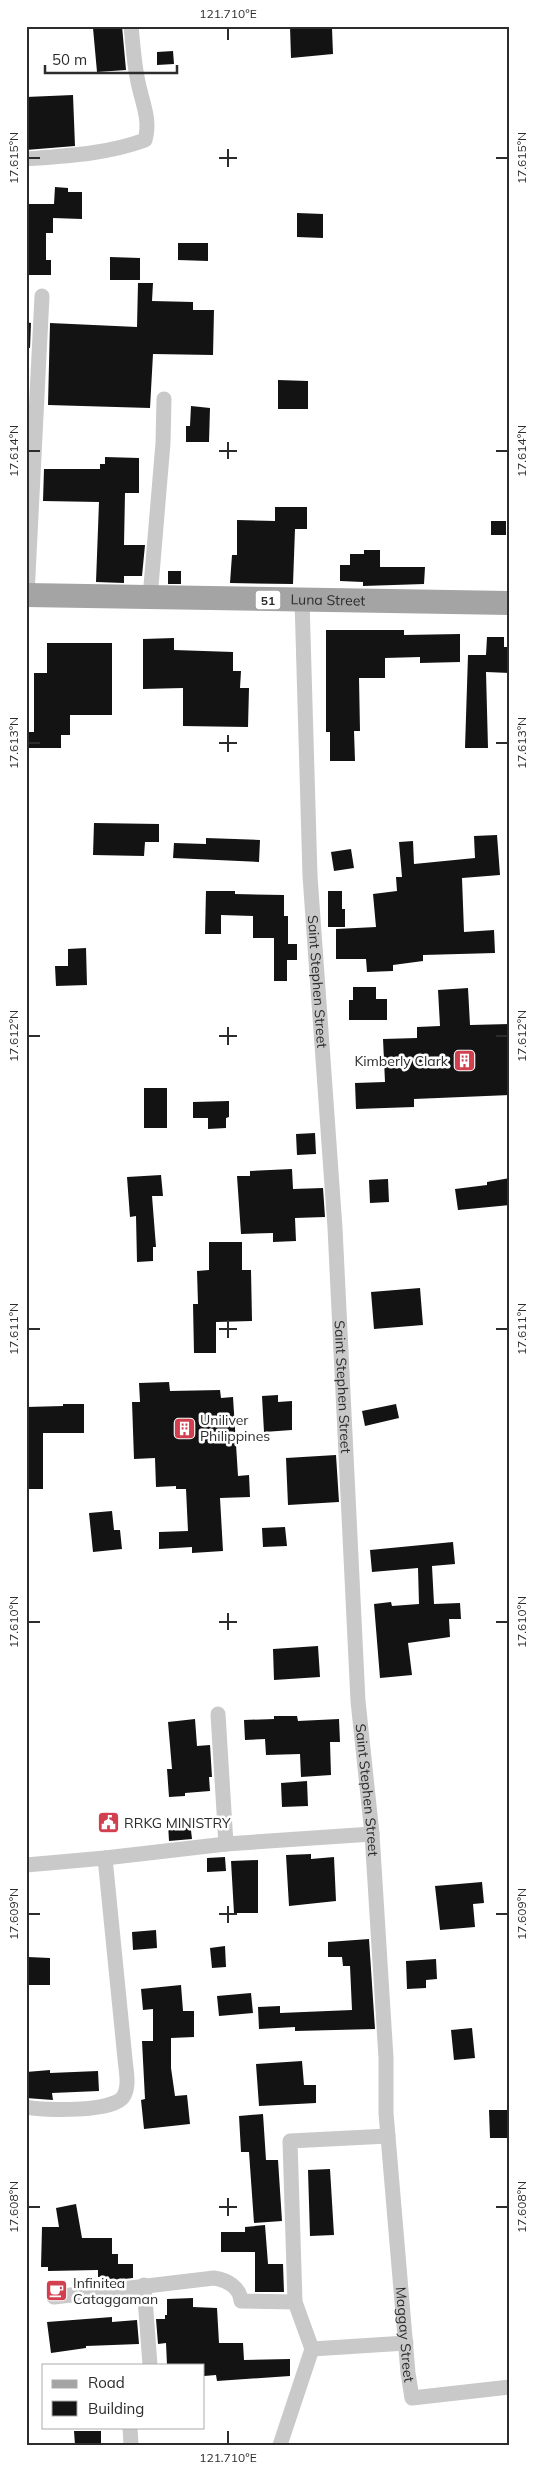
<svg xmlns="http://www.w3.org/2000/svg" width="536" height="2471" font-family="Mulish,sans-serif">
	<rect width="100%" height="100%" fill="#fff"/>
	<!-- building -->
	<path fill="#131313" d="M122,26L126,70L97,72L93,28Z
		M290,26L332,28L333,54L291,58Z
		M173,51L174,64L157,65V52Z
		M73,95L75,146L26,150V97Z
		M55,187L68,188V192H82V219L53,218V233H46V260H51V275H27L29,204H54Z
		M297,213L323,214V238L297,237Z
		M178,243H208V261L178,260Z
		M110,257L140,258V280H110Z
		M138,283H153L152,301L193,302V310H214L213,355L153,354L150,408L48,405L50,323L137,327Z
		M26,322L31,323L30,348L26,347Z
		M278,380L308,381V409H278Z
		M191,406L210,408L209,442H186V426H190Z
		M105,457L139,458V493H125L124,545H145L142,576H124V583L96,582L99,502L43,501L44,469H100V464H105Z
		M275,507H307V529H295L293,584L230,583L232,555H237V520L275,521Z
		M491,521H506V535H491Z
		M364,550H380V567H425L424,584L363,586V582L340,581V565H350V554H364Z
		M168,571H181V584H168Z
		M326,630H404V635L460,634V662L420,663V657L385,658V678H359L360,731H354L355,761H330V732H326Z
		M487,637H504V647H510V673L486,672L488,748H465L468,655H486Z
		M174,638V650L233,652V671H241L240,688H249L248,727L183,726V688L143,689V639Z
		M47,643H112V715H70V735H61V748H26V732H34V673H47Z
		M94,823L159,824V842H145L144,856L93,855Z
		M497,835L500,875L462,878L464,932L494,930L495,953L423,955V961L393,965V971L367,972L366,959H336V929L376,927L373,894L397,891L396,877H402L399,842L413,841L414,864L475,858L474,836Z
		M206,838L260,840L259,862L173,858L174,843L206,844Z
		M351,849L354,868L334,871L331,852Z
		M206,891H235V894L284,895V916H288V944H297V960H287V981H274V938H253V916L221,915V934H205Z
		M328,891H342V909H345V927H328Z
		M86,948L87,985L56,986L55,966H68V949Z
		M353,987H376V999H387V1020H349V1000H353Z
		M468,988L470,1025L510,1024V1095L414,1099V1107L356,1109L355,1083L385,1082L383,1039L417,1038V1027L440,1026L438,990Z
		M144,1088H167V1128H144Z
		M229,1101V1117L226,1118V1128L208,1129V1118H193V1102Z
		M315,1133L316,1154L297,1155L296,1134Z
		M292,1169L293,1189L323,1188L325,1217L295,1218L296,1241L273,1242V1233L241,1234L237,1176H250V1171Z
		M161,1175L163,1196H152L156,1247H153V1261L137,1262L136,1216L130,1217L127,1177Z
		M510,1178V1205L458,1210L455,1189L487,1185V1182Z
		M388,1179L389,1202L370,1203L369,1180Z
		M209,1242H242V1270H251L252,1321L216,1322V1353H194L193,1304H198L197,1271L209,1270Z
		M420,1288L423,1325L374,1329L371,1292Z
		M169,1382L170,1391L220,1390L221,1398L233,1397L238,1476L249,1475L250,1497L220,1498L223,1551L192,1553V1547L159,1549V1532L188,1531L186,1489H176V1486L156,1487L155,1458L134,1459L132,1402H140L139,1383Z
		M278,1395V1402L292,1401V1430L264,1432L262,1396Z
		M63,1404H84V1433H43V1489H26V1407L63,1406Z
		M396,1404L399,1418L365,1426L362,1411Z
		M336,1455L339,1502L288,1505L286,1458Z
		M112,1511L114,1530H120L122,1549L93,1552L89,1513Z
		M285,1527L287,1546L263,1547L262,1528Z
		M453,1542L455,1564L432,1566L434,1604L460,1603L461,1619H449L450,1637L408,1643L412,1675L380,1678L374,1604L391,1602L392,1606L419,1604L418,1568L372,1572L370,1550Z
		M318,1646L320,1677L274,1680L273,1649Z
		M274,1716H297L298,1721L339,1719L340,1742H330L331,1775L301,1777L300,1754L266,1755L265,1739L245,1740L244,1720L274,1719Z
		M195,1719L197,1746L210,1745L212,1777H209L210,1791L185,1793V1796L169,1797L167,1769H172L168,1722Z
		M307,1781L308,1806L282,1807L281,1783Z
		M190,1822L192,1839L169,1841L168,1824Z
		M311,1854V1859L334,1857L336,1901L289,1906L286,1855Z
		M225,1857L226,1871L207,1872V1858Z
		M258,1860V1913H234L231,1861Z
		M482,1882L484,1903L473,1904L475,1927L440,1930L435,1886Z
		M156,1930L157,1948L133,1950L132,1932Z
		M369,1939L375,2029L295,2031V2027L259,2029L258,2007L280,2006V2013L352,2010L350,1966H343L342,1957H328V1942Z
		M225,1946L226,1967L212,1968L210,1948Z
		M28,1957L50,1958V1985H28Z
		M436,1959L437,1979L426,1980V1988L407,1989L406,1961Z
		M181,1985L183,2011H194V2037L171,2038V2068L175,2096L187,2095L190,2124L144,2129L141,2100L145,2099L142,2041H153V2009L143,2010L141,1989Z
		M251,1993L253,2013L219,2016L217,1996Z
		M472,2028L475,2058L454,2060L451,2030Z
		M302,2061L304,2085H316V2103L259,2106L256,2064Z
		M50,2070V2073L98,2071L99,2091L52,2093L53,2100L26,2098V2072Z
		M489,2110H510V2138H490Z
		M263,2114L266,2160H278L282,2221L254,2223L249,2152H241L239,2116Z
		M330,2169L334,2235L310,2236L308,2170Z
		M76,2204L82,2238H112V2254H118V2264H133V2278L106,2281L105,2277H98V2270L48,2271V2267H41L42,2227H59L56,2208Z
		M265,2225L268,2264H283L284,2292H255V2252H221V2232H245V2227Z
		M193,2298V2307L217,2308L219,2343H243L244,2360L290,2359V2376L217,2381L216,2375L204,2376V2365H167L166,2343L158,2344L156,2319H165V2315H167V2299Z
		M112,2317V2322L137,2320L139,2344L86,2346V2348L51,2353L47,2322Z
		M74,2431H101V2444L75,2445Z"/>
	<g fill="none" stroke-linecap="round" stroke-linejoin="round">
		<!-- street -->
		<g stroke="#c9c9c9" stroke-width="15">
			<path d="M26,159C67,156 107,154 145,140C151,120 142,102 138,82C134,64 133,45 131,26"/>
			<path d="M27,595L42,296"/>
			<path d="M150,598L163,443L164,399"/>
			<path id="s1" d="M302,600L310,876L335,1228L358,1701L372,1834L386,2058V2113L408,2373L412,2398L510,2387"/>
			<path d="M218,1714L226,1844"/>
			<path d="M26,1865L105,1858L226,1844L372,1834"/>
			<path d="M26,2107C44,2111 113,2112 123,2097C130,2087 126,2071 125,2059L105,1858"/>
			<path d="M144,2285L150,2365"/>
			<path d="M54,2297L214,2278C227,2280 240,2287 241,2301L295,2302"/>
			<path d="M312,2349L406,2343"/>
			<path d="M130,2427L131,2445"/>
			<path d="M280,2445L312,2349L295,2302L290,2141L388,2136"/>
		</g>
		<!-- primary -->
		<path stroke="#a4a4a4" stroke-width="24" id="s2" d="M26,595L510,603"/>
	</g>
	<!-- ticks -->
	<path fill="none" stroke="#2c2c2c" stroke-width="2" d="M228,28V40M228,149V167M28,158H40M219,158H237M496,158H508M228,442V459M28,451H40M219,451H237M496,451H508M228,735V752M28,743H40M219,743H237M496,743H508M228,1027V1045M28,1036H40M219,1036H237M496,1036H508M228,1320V1338M28,1329H40M219,1329H237M496,1329H508M228,1613V1630M28,1622H40M219,1622H237M496,1622H508M228,1906V1923M28,1914H40M219,1914H237M496,1914H508M228,2198V2216M28,2207H40M219,2207H237M496,2207H508M228,2431V2444"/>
	<!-- icons -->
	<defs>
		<symbol id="building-square" viewBox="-11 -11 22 22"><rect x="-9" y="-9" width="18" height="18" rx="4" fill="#d24050" stroke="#fff"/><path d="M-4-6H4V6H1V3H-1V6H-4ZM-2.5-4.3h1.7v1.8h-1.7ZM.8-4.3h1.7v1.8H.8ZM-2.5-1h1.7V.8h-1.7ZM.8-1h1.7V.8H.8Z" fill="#fff"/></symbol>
		<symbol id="civic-square" viewBox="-11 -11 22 22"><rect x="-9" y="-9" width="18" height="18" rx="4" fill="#d24050" stroke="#fff"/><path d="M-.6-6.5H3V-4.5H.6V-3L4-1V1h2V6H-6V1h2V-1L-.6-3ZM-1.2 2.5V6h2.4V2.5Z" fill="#fff"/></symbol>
		<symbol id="cafe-square" viewBox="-11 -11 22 22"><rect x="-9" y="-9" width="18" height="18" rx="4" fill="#d24050" stroke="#fff"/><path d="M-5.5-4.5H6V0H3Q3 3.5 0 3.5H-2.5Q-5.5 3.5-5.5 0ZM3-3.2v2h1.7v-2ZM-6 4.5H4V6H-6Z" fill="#fff"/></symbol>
	</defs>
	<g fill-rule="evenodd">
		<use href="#building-square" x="452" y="1048" width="25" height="25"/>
		<use href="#building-square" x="172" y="1416" width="25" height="25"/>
		<use href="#civic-square" x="96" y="1810" width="25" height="25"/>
		<use href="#cafe-square" x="44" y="2278" width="25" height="25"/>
	</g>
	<g text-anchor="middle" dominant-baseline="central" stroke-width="5" stroke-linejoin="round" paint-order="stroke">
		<!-- shield labels -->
		<rect fill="#fff" stroke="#6b6b6b" stroke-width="1" x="255.5" y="590.5" width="25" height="19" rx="4"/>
		<g font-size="12" font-weight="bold" fill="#2c2c2c">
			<text x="268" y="600">51</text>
		</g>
		<!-- street labels -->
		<g font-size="14" fill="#2c2c2c" stroke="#fff">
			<text stroke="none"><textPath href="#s2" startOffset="302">Luna Street</textPath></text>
			<text stroke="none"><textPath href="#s1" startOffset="382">Saint Stephen Street</textPath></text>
			<text stroke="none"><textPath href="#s1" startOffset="788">Saint Stephen Street</textPath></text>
			<text stroke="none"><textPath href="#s1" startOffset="1192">Saint Stephen Street</textPath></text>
			<text stroke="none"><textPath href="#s1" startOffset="1738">Maggay Street</textPath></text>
		</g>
		<!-- poi labels -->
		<g font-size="14" fill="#2c2c2c" stroke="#fff" text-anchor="start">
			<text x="448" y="1061" text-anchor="end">Kimberly Clark</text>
			<text x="200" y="1420">Uniliver<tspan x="200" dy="16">Philippines</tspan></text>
			<text x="124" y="1823">RRKG MINISTRY</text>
			<text x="73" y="2283">Infinitea<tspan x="73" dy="16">Cataggaman</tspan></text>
		</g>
	</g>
	<!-- border -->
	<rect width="536" height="2471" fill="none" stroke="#ffffff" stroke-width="55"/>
	<!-- legend -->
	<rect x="42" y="2364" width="162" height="65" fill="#ffffff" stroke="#ababab"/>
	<rect x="52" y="2380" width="25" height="8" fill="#a4a4a4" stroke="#ababab"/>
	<text x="88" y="2388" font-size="15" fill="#2c2c2c">Road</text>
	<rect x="52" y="2401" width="25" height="15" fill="#131313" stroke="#ababab"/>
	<text x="88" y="2414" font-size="15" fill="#2c2c2c">Building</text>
	<!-- scale -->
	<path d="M45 65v8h132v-8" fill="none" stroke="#2c2c2c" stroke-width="2.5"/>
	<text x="52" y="65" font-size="15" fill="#2c2c2c" stroke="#ffffff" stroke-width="4" paint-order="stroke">50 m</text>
	<rect x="28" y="28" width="480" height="2416" fill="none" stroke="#2c2c2c" stroke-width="2"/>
	<g font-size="12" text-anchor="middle" fill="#2c2c2c">
		<text x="228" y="18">121.710°E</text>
		<text transform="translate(14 158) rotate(-90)" y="4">17.615°N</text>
		<text transform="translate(522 158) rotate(-90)" y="4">17.615°N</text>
		<text transform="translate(14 451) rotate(-90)" y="4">17.614°N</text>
		<text transform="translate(522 451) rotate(-90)" y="4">17.614°N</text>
		<text transform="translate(14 743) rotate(-90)" y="4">17.613°N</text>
		<text transform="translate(522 743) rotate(-90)" y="4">17.613°N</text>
		<text transform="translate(14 1036) rotate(-90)" y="4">17.612°N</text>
		<text transform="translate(522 1036) rotate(-90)" y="4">17.612°N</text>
		<text transform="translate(14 1329) rotate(-90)" y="4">17.611°N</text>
		<text transform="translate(522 1329) rotate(-90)" y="4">17.611°N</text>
		<text transform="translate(14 1622) rotate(-90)" y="4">17.610°N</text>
		<text transform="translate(522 1622) rotate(-90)" y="4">17.610°N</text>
		<text transform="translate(14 1914) rotate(-90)" y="4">17.609°N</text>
		<text transform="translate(522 1914) rotate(-90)" y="4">17.609°N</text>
		<text transform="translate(14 2207) rotate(-90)" y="4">17.608°N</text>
		<text transform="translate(522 2207) rotate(-90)" y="4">17.608°N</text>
		<text x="228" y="2462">121.710°E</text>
	</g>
</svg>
